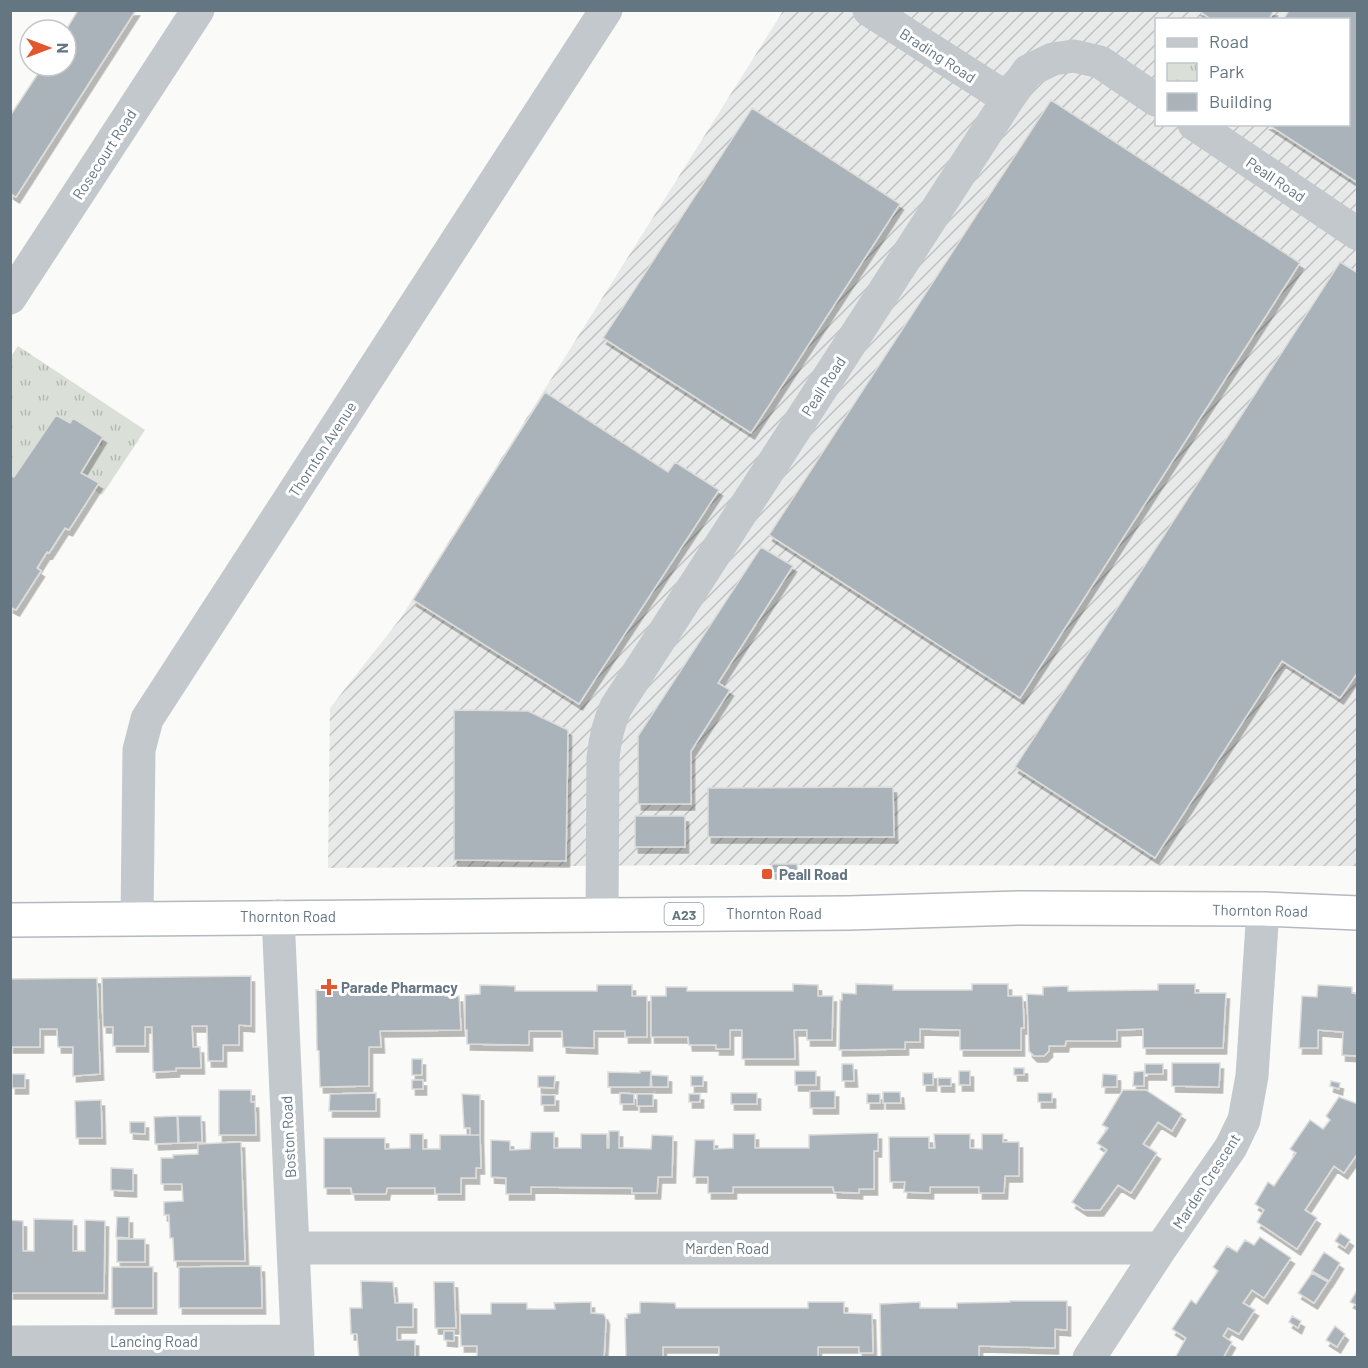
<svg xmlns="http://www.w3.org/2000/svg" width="1368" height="1368" font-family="Barlow,sans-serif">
	<defs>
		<pattern id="industrial-furrows" width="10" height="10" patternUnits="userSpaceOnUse" patternTransform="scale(1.5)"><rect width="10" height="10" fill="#e8e9e9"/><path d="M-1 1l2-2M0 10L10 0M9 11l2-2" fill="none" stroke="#c0c1c2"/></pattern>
		<pattern id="park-tufts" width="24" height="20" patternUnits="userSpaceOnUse" patternTransform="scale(1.5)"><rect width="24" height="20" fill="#dadfd7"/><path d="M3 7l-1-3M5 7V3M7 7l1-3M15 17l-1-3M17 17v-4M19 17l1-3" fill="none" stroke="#b4b9b4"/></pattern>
		<filter id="shadow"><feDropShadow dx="3.5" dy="6" stdDeviation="0" flood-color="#0004"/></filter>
	</defs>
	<rect width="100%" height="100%" fill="#fafaf8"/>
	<!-- industrial -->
	<path fill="url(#industrial-furrows)" fill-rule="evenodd" d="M783,11H1357L1356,866L693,865L328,868L330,708L400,619ZM1156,20H1348V124H1156Z"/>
	<!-- park -->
	<path fill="url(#park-tufts)" d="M18,346L145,430L102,495L94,490L98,483L81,473L103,437L73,418L70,423L56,415L14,477L11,475L10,358Z"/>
	<!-- building -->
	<path fill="#aab3b9" stroke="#dcdcda" stroke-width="1.5" filter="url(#shadow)" d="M78,10H136L16,197L10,193V116L43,66H66V30Z
		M1198,10H1274L1269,20H1212Z
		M1289,10H1358V183L1267,124H1348V20H1283Z
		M1051,100L1300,263L1020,698L769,535Z
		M752,108L900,204L751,433L603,338Z
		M1340,262L1358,273V672L1340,698L1282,661L1155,858L1015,767Z
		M545,392L668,472L675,462L719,490L579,704L413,600Z
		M56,415L70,423L73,418L103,437L81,473L99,483L69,530L65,528L49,553L47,552L37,568L41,571L16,610L10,607V475L14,477Z
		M761,547L793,566L718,683L730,690L691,751V804H638V736Z
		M454,710L528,711L568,730L566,861L454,860Z
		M893,787L894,837H708V788Z
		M635,816H685V847H635Z
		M772,864H797L798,873H772Z
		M251,976V1026L239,1025V1045H223V1061H208L207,1026H192L193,1047H200L201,1068H176V1071L153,1072L152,1027H145V1046H113V1027H103L102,978Z
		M97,978L100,1074L73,1076V1047H58L57,1029H40V1047H10V979Z
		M793,984L818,985V996H833L832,1040H807V1030H794L795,1059H742V1030H730V1049H716V1045H689L688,1037H651V996H666V987H687V991H793Z
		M856,984L893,985V990H972V984H1008V996H1022L1023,1001L1024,1028H1021V1050H960V1030L920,1029V1042H905V1049L839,1050L840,1000H842V993L856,994Z
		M1158,984H1195V993H1226L1223,1048H1143V1029L1117,1030V1041H1066L1065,1046H1049V1051L1044,1056H1034L1029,1051L1027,994L1043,995V987L1068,986V991L1158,990Z
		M410,985H445V996H459L461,1030L380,1031L381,1047H369V1086L320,1087L319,1051L317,1050L316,990L410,992Z
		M480,985L515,986V991H597V985H632V996H647V1037H625V1031H594V1048L563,1047L562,1031H529V1045L467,1044V1030H465V995L480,994Z
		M1318,985L1352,987V993L1358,994V1056L1342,1055L1343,1032L1318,1030V1048H1299L1302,996L1317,997Z
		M412,1059H422V1075H412Z
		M1172,1063H1220L1219,1087L1172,1086Z
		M842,1064H853L854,1081H842Z
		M1145,1064H1163V1074H1145Z
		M1014,1068H1024V1075H1014Z
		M640,1071H651L650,1087H608V1072L640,1073Z
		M795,1071H816V1085H795Z
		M959,1071H970V1085H959Z
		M1144,1071V1086H1133L1134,1072Z
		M923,1073H933V1085H923Z
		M12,1074H25V1088H12Z
		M1103,1074L1117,1075V1087H1102Z
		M651,1075L668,1076V1087H652Z
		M538,1076H555L554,1088L538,1087Z
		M691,1076H703V1086H691Z
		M938,1078H951V1086H938Z
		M412,1080H423V1089H412Z
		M1331,1081L1340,1083L1339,1089L1330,1086Z
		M219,1090H251V1102H255L256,1135H219Z
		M1123,1090H1146L1182,1114L1172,1131L1158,1122L1143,1144L1157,1153L1131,1193L1118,1185L1100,1210H1084L1072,1202L1107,1150L1097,1143L1108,1128L1102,1125Z
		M810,1091H835V1108H810Z
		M883,1092H900L901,1103H883Z
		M376,1093V1111H329L330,1094Z
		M620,1093L634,1094V1104H620Z
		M731,1093H757V1104H731Z
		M1038,1093H1052V1102H1038Z
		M462,1094L480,1095V1135H470V1128H464Z
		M637,1094H653V1106H637Z
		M689,1094H700V1102H689Z
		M867,1094H880V1103H867Z
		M541,1095H555V1105H541Z
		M1339,1097L1358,1104V1153L1344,1173L1334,1166L1305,1210L1317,1218L1297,1249L1257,1222L1264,1210L1255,1204L1268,1182L1274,1186L1296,1153L1290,1149L1310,1120L1323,1129L1330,1120L1326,1116Z
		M101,1100L102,1138H76L75,1101Z
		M177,1116L178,1143L155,1144L154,1117Z
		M178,1116H201L202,1142L179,1143Z
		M130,1122H145V1134L130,1133Z
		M609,1131H619V1148L651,1149L652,1135L673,1136L672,1177H658L657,1193H632V1188L531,1187V1194H506V1178L491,1177V1140L510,1141V1150L530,1149L531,1132H554V1148H581V1134H607V1148H609Z
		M878,1133V1151H874V1189H859V1193L834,1192L833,1187H733V1193H708V1177H693L695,1140H714V1149L733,1148V1134H755V1148H809V1135Z
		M410,1134H423V1149H440V1135H480L481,1168H476V1178H461V1194H435V1188H387L386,1194H352L351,1188H324V1138H385V1149L410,1148Z
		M934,1134H970V1148L982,1149V1134H1003V1142H1019V1176H1005L1004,1193H979V1187H930V1193L904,1192L905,1182H890L889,1137H929V1148H935Z
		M241,1142L245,1261H174L173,1238H170L169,1215H164V1202L183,1201L182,1184H161V1158H173V1155L198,1154V1144Z
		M111,1168L133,1169V1191L111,1190Z
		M117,1217H129V1238L116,1237Z
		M34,1219L73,1220V1251H85V1220L105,1221L104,1293H10V1220L23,1221V1251H34Z
		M1340,1233L1350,1240L1345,1248L1335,1241Z
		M1260,1237L1291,1258L1264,1298L1252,1290L1243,1303L1255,1310L1239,1334L1228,1328L1223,1336L1232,1342L1223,1358H1175L1186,1338L1172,1329L1191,1300L1196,1304L1218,1271L1213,1267L1227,1246L1237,1252L1245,1240L1254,1245Z
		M117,1239H145V1262H117Z
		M1324,1252L1340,1263L1329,1281L1312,1271Z
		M261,1266L262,1308H179V1267Z
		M112,1267H153V1308H112Z
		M1312,1273L1328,1282L1314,1303L1298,1293Z
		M361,1281L393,1282L395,1303H413V1327H397V1340H415V1358H359L357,1334H351L350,1308H362Z
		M434,1282H454L456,1328H435Z
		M1356,1292L1358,1293V1306L1350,1302Z
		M1010,1301H1067V1330L1055,1329V1348L979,1346V1357L881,1358L880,1304L920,1302V1308H957V1303L1010,1302Z
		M591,1302V1313L604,1314L606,1319L604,1358H477V1346H461L460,1314H491V1303H527V1309H555L554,1303Z
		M640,1302L675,1303L676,1308H808V1302H844V1313L872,1314L873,1353H859V1347H818V1358H719V1347H663V1358H626L625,1318H627V1314L640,1313Z
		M1292,1316L1301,1321L1298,1328L1289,1322Z
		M1335,1326L1345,1334L1337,1347L1326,1340Z
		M444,1331H454V1341L444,1340Z"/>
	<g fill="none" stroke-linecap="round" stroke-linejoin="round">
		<defs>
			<path id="highway" d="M10,920L848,913L1020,908L1263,909L1358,913"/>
		</defs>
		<!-- highway casing -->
		<use href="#highway" stroke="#b4b9bd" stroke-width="36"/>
		<!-- minor -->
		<path stroke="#c3c8cc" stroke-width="33" d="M869,10L1008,99
			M1194,124L1358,234
			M10,298L198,10
			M602,914L603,758C605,739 608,724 616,707L1008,99L1028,71L1053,59L1074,56L1100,62L1156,100
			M278,916L298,1358
			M137,918L139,750L147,719L606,10
			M293,1248H1161
			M10,1342L297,1341
			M1089,1358L1161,1248L1231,1147L1244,1120L1252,1076L1263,909"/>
		<!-- highway -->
		<use href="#highway" stroke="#fff" stroke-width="33"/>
	</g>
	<!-- markers -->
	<g fill="#e4572e" stroke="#fff" stroke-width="2">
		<rect x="761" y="868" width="12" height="12" rx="3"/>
		<path d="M326 978h6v6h6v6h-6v6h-6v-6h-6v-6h6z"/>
	</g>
	<g text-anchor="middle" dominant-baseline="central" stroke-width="6" stroke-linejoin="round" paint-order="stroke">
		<!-- shield labels -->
		<rect fill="#fff" stroke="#939fa8" stroke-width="1.5" x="664.5" y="903" width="39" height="22" rx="4.5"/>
		<g font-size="14" font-weight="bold" fill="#657683">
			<text x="684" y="914">A23</text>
		</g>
		<!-- street labels -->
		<g font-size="15" fill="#657683" stroke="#fff">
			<text transform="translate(938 55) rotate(33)">Brading Road</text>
			<text transform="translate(104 154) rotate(-57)">Rosecourt Road</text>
			<text transform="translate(1276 179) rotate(34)">Peall Road</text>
			<text transform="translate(823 386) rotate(-57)">Peall Road</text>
			<text transform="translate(322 449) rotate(-57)">Thornton Avenue</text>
			<text transform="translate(1260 910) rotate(1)">Thornton Road</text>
			<text x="774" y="913">Thornton Road</text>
			<text x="288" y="916">Thornton Road</text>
			<text transform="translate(288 1137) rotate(-93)">Boston Road</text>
			<text transform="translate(1206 1181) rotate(-57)">Marden Crescent</text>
			<text x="727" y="1248">Marden Road</text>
			<text x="154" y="1341">Lancing Road</text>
		</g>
		<!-- poi labels -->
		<g font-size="15" font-weight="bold" fill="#657683" stroke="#fff" text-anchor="start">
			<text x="779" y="874">Peall Road</text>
			<text x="341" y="987">Parade Pharmacy</text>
		</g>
	</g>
	<!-- border -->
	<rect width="1368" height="1368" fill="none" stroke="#657683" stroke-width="24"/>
	<!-- legend -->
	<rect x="1155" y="18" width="195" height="108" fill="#ffffff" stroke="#c1c8cd" stroke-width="1.5"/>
	<rect x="1167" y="38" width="30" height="9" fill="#c3c8cc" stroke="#c1c8cd" stroke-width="1.5"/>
	<text x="1209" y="48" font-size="18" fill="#657683">Road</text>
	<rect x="1167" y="63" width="30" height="18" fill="url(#park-tufts)" stroke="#c1c8cd" stroke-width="1.5"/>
	<text x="1209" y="78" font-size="18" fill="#657683">Park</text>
	<rect x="1167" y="93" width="30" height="18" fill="#aab3b9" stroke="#c1c8cd" stroke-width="1.5"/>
	<text x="1209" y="108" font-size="18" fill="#657683">Building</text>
	<!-- north arrow -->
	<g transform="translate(48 48) rotate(90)"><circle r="28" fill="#ffffff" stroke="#c1c8cd" stroke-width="1.5"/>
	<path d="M0-4.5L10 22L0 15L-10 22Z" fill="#e4572e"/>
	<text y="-9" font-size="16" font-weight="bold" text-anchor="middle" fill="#657683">N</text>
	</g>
</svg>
